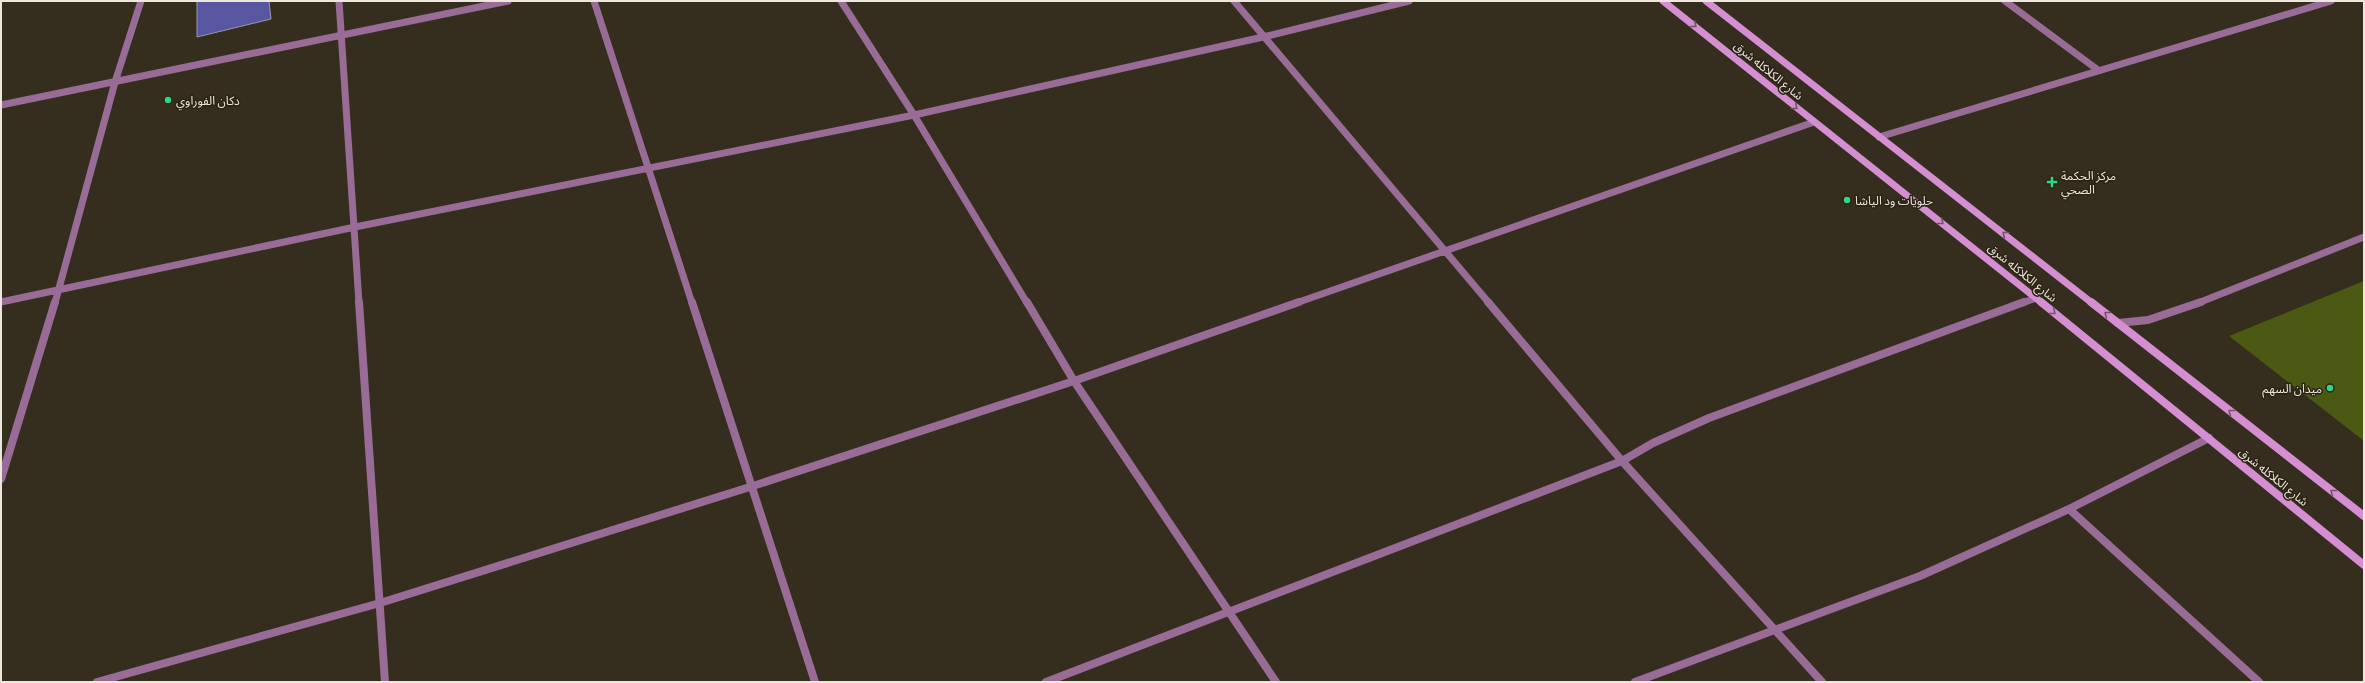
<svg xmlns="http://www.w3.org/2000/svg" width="2365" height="683" font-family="Barlow,'Noto Sans Arabic',sans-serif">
	<rect width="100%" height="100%" fill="#352d1e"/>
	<!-- green -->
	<path fill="#4c5913" d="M2364,281V441L2229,336Z"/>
	<!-- building -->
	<path fill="#5956a1" stroke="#9798ab" d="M197,1H269L271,19L197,37Z"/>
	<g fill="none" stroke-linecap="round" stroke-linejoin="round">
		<!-- street-far1 -->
		<path stroke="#986c96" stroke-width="7" d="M339,1L359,303
			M594,1L692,303
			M841,1L914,115L1027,303
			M1234,1L1489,303
			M2005,1L2098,70
			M1,105L508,1
			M1879,137L2331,1
			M1,302L355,227L914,115L1263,37L1409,1
			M55,303L115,82L141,1
			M1296,303L1814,122
			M2022,303L2036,298
			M2198,303L2364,237"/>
		<!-- street -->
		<path stroke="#986c96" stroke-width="8" d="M359,302L385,682
			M692,302L815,682
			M1027,302L1074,381L1276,682
			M1488,302L1622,461L1822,682
			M2118,323L2148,320L2201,302
			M1,479L55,302
			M2069,509L2259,682
			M97,682L380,603L753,486L1074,381L1299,302
			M1046,682L1622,461L1653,443L1709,418L2024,302
			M1635,682L1920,576L2069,509L2209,438"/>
		<!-- secondary-far1 -->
		<path stroke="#d58ed1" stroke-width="7" d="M1663,1L2042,303
			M1706,1L2092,303"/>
		<!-- secondary -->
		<path stroke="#d58ed1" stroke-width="8" d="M2041,302L2364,565
			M2091,302L2364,516"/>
	</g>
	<!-- one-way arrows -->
	<defs><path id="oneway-chevron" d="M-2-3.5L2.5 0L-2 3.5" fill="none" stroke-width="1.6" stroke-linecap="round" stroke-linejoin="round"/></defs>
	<g stroke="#775369">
		<use href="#oneway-chevron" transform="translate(1694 25) rotate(39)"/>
		<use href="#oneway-chevron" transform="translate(1795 107) rotate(39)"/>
		<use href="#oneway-chevron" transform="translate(1941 222) rotate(39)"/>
		<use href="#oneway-chevron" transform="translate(2005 234) rotate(-142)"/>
		<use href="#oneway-chevron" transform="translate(2053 312) rotate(39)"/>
		<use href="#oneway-chevron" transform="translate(2107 314) rotate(-142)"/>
		<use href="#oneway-chevron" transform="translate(2231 412) rotate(-142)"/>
		<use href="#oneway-chevron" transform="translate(2333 492) rotate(-142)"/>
	</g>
	<!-- markers -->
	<g fill="#2bd884" stroke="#2b2314" stroke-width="1.5">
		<circle cx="168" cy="100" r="4"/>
		<path d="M2050 176h4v4h4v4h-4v4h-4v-4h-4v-4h4z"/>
		<circle cx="1847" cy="200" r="4"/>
		<circle cx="2330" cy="388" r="4"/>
	</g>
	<g text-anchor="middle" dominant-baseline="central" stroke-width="3" stroke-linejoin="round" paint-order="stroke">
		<!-- street labels -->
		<g font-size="12" fill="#ede8de" stroke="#2b2314">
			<text transform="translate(1769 70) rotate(39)">شارع الكلاكله شرق</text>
			<text transform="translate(2023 272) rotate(39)">شارع الكلاكله شرق</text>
			<text transform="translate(2274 476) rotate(39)">شارع الكلاكله شرق</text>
		</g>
		<!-- poi labels -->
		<g font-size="12" fill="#ede8de" stroke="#2b2314" text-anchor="start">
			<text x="176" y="100">دكان الفوراوي</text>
			<text x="2061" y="175">مركز الحكمة<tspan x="2061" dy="14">الصحي</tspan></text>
			<text x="1855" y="200">حلويات ود الياشا</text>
			<text x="2322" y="388" text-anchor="end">ميدان السهم</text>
		</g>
	</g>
	<!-- border -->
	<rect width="2365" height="683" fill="none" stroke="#ede8de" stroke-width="4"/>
</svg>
